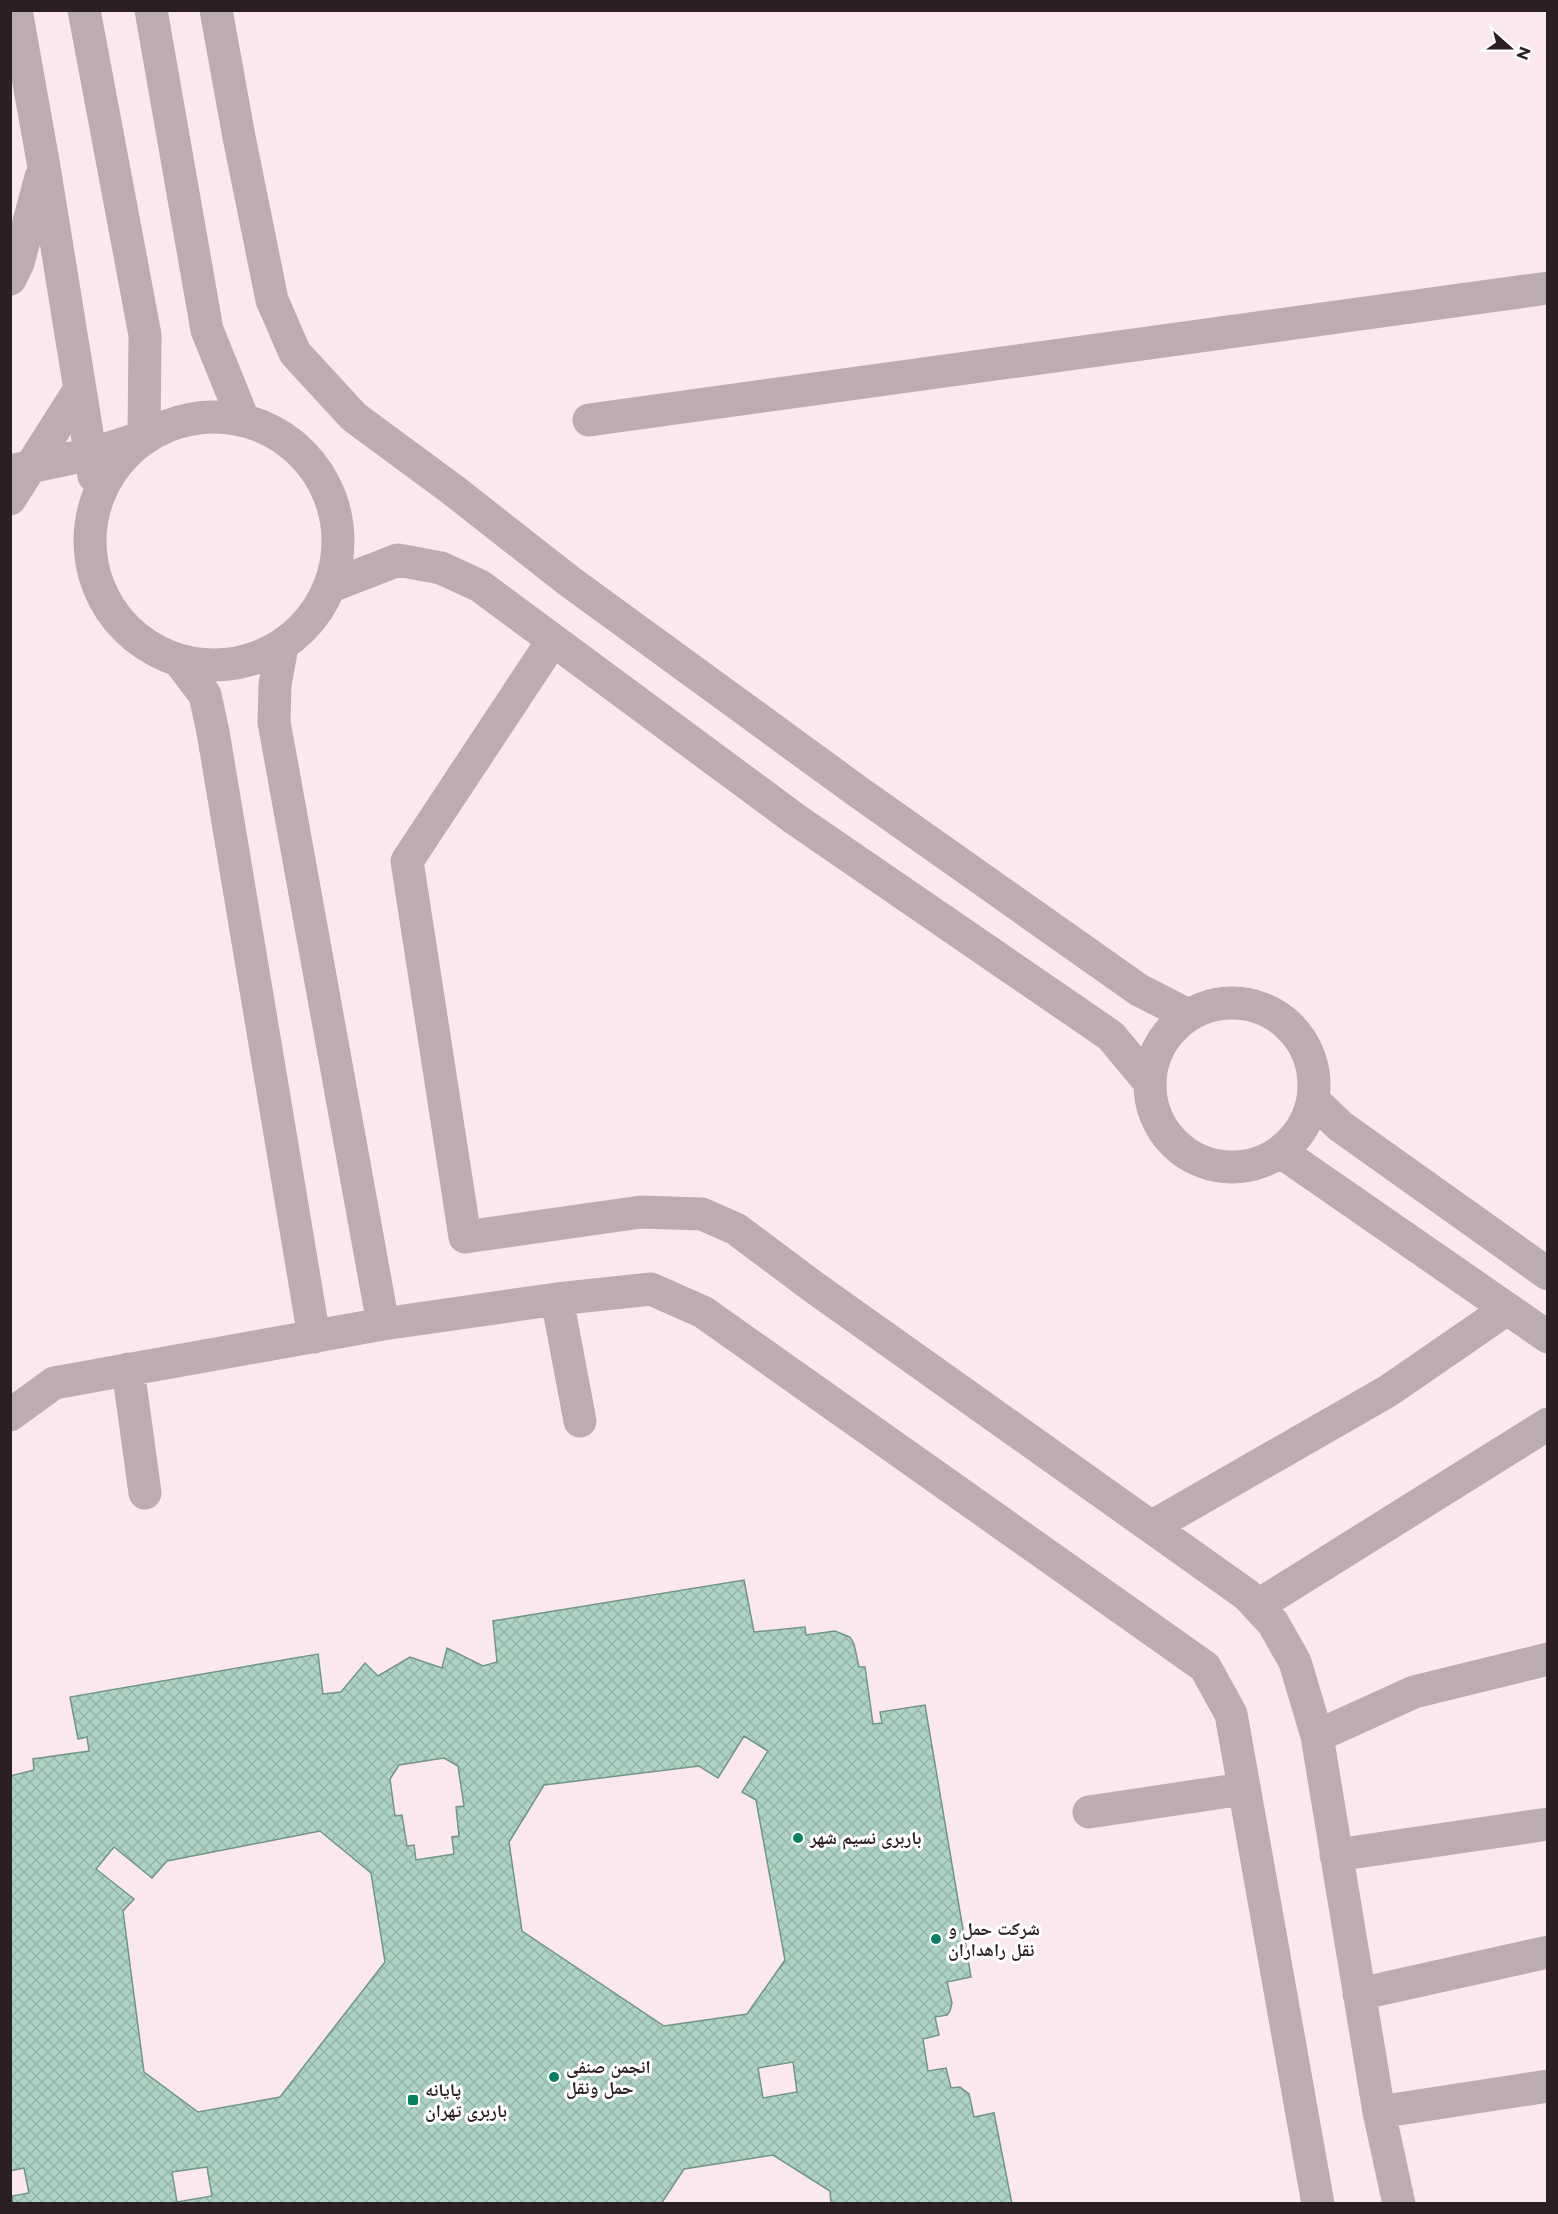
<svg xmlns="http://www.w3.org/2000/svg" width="1558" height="2214" font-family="Montserrat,'Noto Naskh Arabic',sans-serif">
	<defs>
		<pattern id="building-cross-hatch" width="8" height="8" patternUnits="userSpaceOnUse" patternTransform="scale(1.5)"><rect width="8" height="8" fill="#aed3c4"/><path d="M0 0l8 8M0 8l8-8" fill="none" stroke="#96b5a8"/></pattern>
	</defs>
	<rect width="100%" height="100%" fill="#fbf3f6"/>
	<!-- built -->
	<path fill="#fbe8ef" d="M11,11H1547V2203H11Z"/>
	<!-- building -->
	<path fill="url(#building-cross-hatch)" stroke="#729586" stroke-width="1.5" fill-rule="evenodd" d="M744,1580L754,1632L805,1627L806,1635L835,1631L850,1637L854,1644L859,1667H865L873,1724L882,1723L880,1712L925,1705L971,1977L947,1982L952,2003L950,2011L947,2015L935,2017L939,2035L923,2039L928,2071L946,2068L951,2088L960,2087L969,2094L974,2117L994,2113L1012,2204H831L830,2191L773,2155L684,2169L661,2204H13L12,2196L29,2193L24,2168L10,2171V1776L34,1770L33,1759L89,1751L87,1737L78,1739L70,1697L318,1654L323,1694L341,1692L365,1663L378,1676L410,1657L442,1668L447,1648L483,1666L497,1662L493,1621ZM744,1736L768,1751L742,1792L756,1800L785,1960L747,2014L664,2026L522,1931L509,1842L544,1785L699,1766L718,1778ZM444,1758L458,1766L464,1806L456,1807L459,1836L452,1837L454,1854L416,1860L414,1845L407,1846L402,1815L395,1816L390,1779L399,1765ZM320,1831L371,1873L385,1962L280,2097L198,2112L144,2072L123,1911L134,1899L96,1869L114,1847L152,1878L167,1861ZM793,2062L797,2092L763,2098L758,2068ZM207,2167L212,2196L177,2202L172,2172Z"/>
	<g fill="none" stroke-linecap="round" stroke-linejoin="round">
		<!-- minor -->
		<path stroke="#bcacb2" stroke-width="33" d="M16,10L44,167L94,476
			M151,10L207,330L243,419
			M216,10L239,137L272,300L295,353L354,417L453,490L569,581L857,791L1139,990L1188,1015
			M10,279L18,263L41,177
			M90 541a124 124 0 1 1 248 0a124 124 0 1 1-248 0Z
			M589,420L1548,288
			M10,471L91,454L144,437L145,335L84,10
			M10,499L80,389
			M331,586L398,560L441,568L480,586L795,819L1111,1036L1150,1083
			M553,640L407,861L465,1237L641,1212L702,1214L736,1229L815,1288L1247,1595L1273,1623L1295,1662L1317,1736L1379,2112L1399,2204
			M282,647L275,684L274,722L383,1324
			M180,662L205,695L213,732L314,1337
			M1150 1085a82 82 0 1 1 164 0a82 82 0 1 1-164 0Z
			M1313,1100L1340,1126L1548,1274
			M1281,1152L1548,1337
			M557,1299L580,1421
			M128,1369L145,1493
			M10,1415L54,1383L383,1324L557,1299L651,1289L703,1312L1205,1667L1231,1714L1318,2204
			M1151,1527L1388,1391L1507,1309
			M1257,1606L1548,1424
			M1317,1736L1414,1692L1548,1659
			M1089,1812L1243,1789
			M1336,1855L1548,1824
			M1359,1994L1548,1952
			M1379,2112L1548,2086"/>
	</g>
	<!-- markers -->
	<g fill="#078161" stroke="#fff" stroke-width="2">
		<circle cx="798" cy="1838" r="6"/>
		<circle cx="936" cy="1939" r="6"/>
		<circle cx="554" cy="2077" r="6"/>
		<rect x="407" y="2094" width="12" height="12" rx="3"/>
	</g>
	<g text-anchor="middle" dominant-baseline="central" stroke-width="6" stroke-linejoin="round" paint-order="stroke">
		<!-- poi labels -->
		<g font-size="18" font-weight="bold" fill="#2c1f24" stroke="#fff" text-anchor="start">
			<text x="810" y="1838">باربری نسیم شهر</text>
			<text x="948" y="1929">شرکت حمل و<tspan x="948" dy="21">نقل راهداران</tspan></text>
			<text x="566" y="2067">انجمن صنفی<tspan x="566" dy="21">حمل ونقل</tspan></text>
			<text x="425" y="2090">پایانه<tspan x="425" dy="21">باربری تهران</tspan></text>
		</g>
	</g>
	<!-- border -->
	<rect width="1558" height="2214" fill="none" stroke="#2c1f24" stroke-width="24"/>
	<!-- north arrow -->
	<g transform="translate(1510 48) rotate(111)" stroke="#ffffff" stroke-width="4.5" paint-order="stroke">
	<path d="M0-4.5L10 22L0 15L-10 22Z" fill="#2c1f24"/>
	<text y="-9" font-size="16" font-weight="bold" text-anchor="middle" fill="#2c1f24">N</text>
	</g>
</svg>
